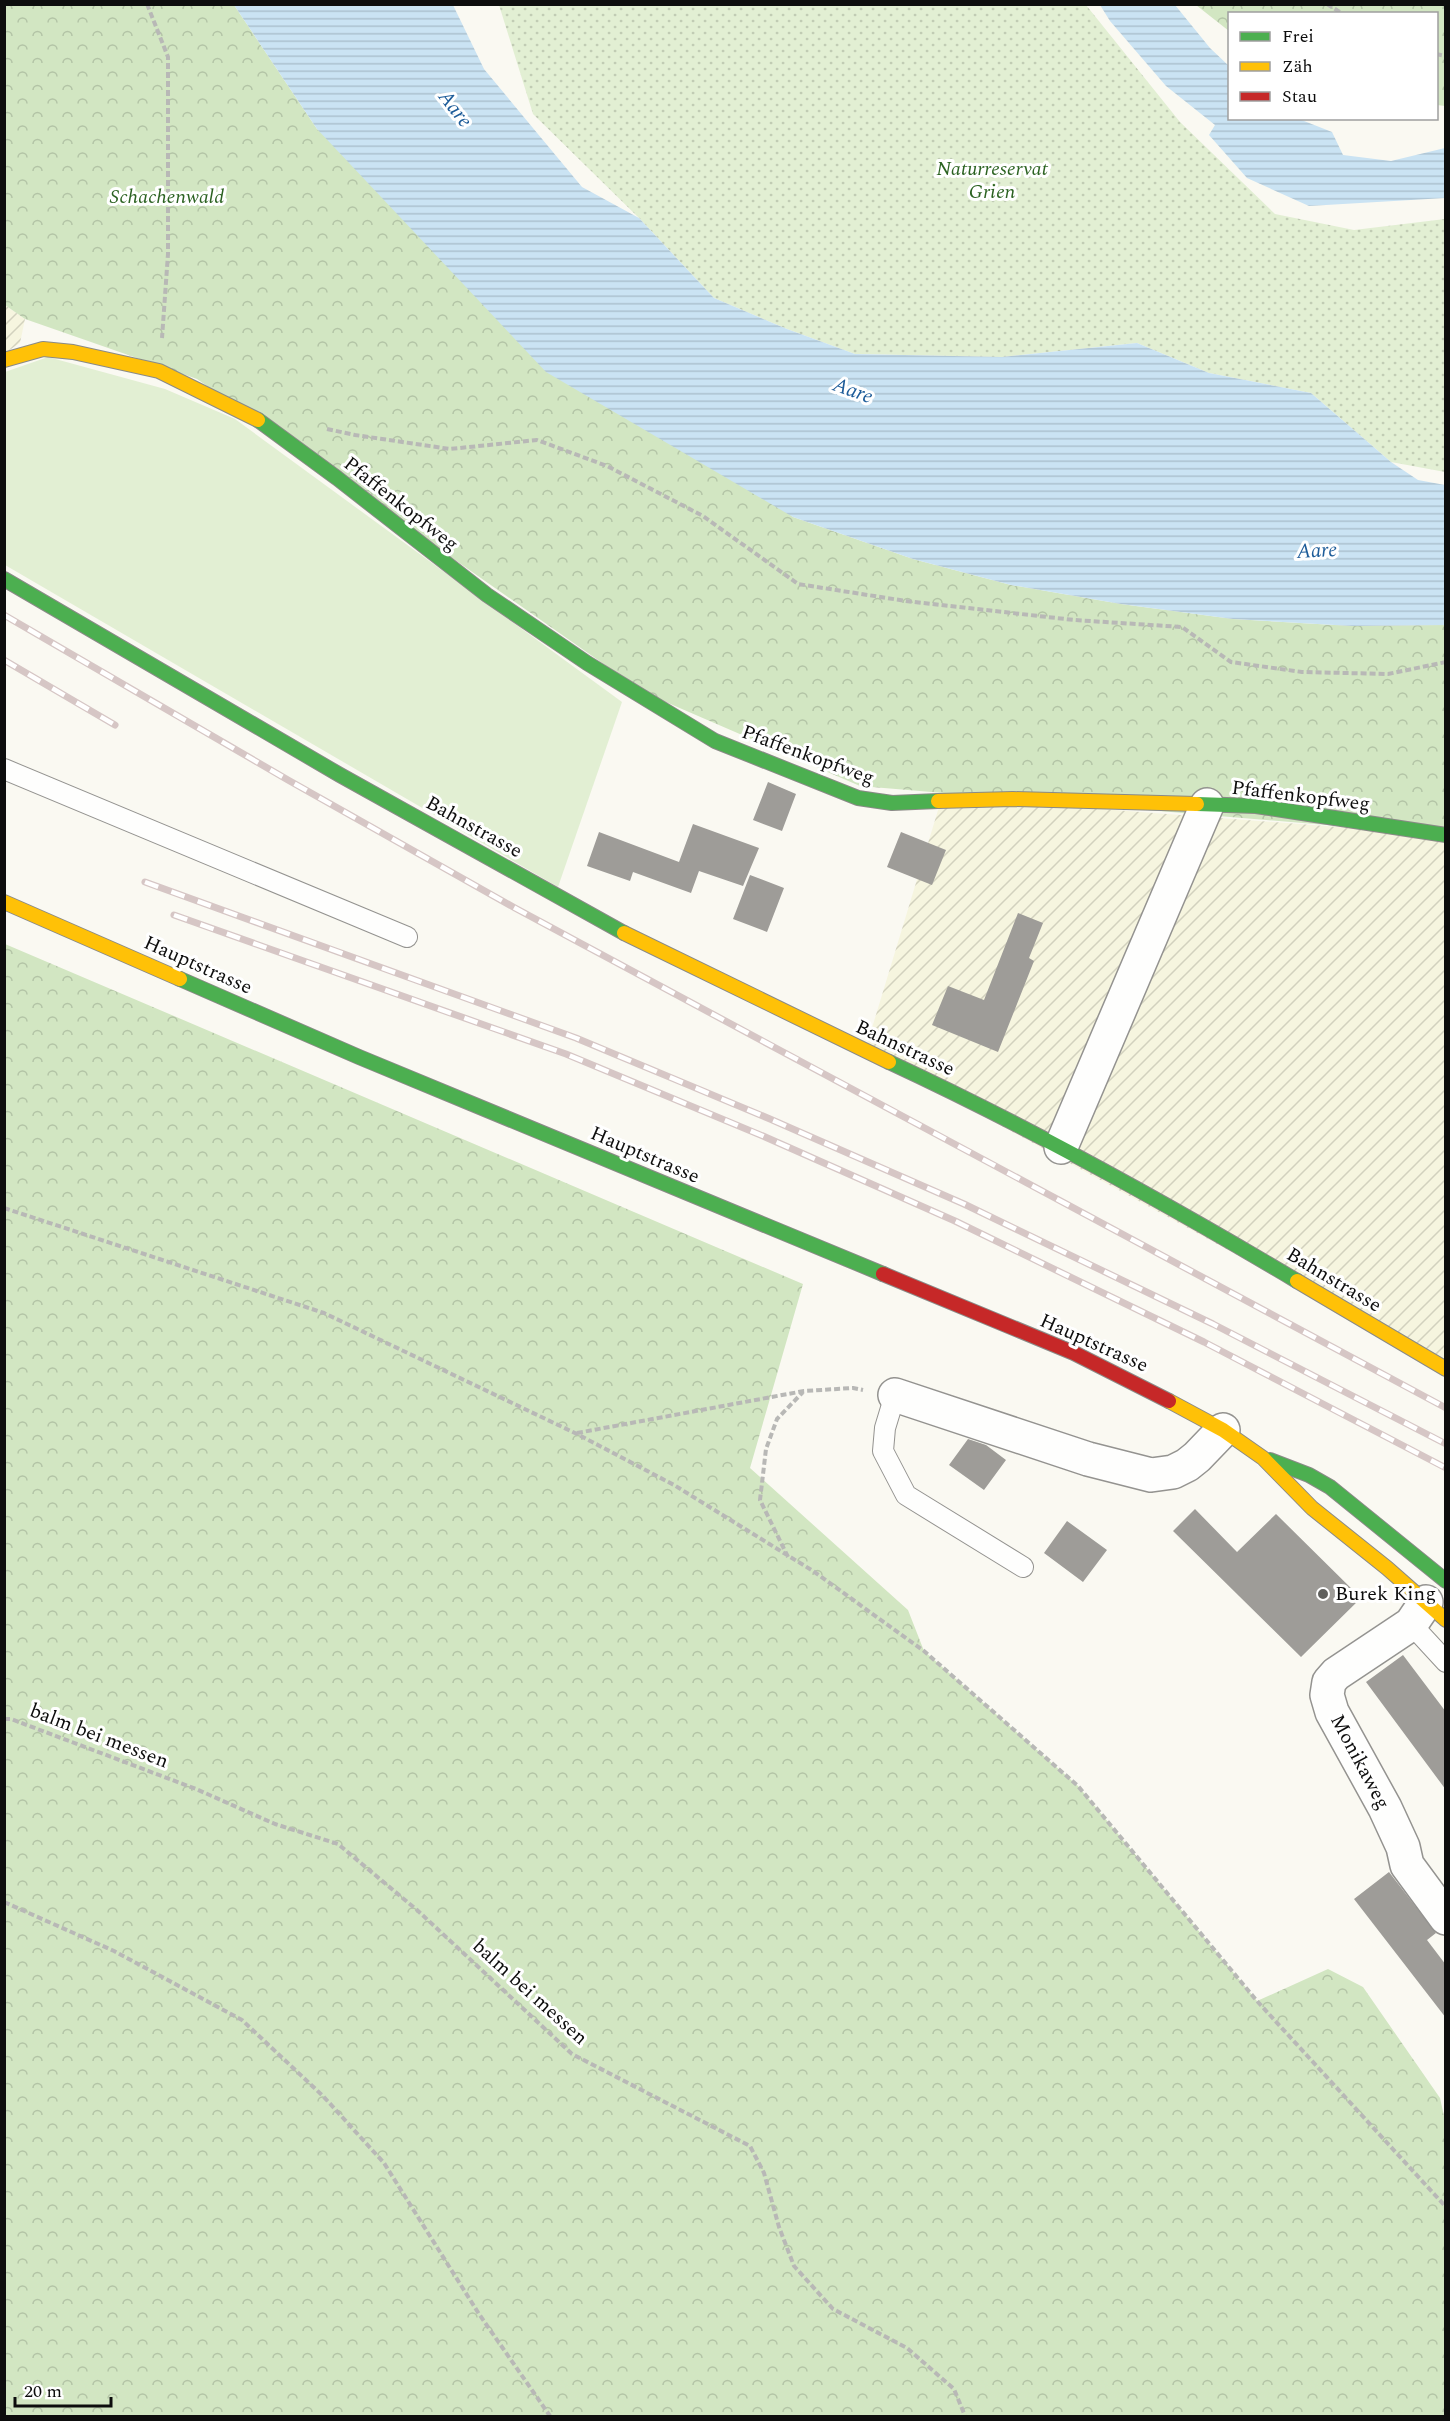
<svg xmlns="http://www.w3.org/2000/svg" width="1450" height="2421" font-family="Spectral,serif">
	<defs>
		<pattern id="farmland-furrows" width="10" height="10" patternUnits="userSpaceOnUse" patternTransform="scale(1.5)"><rect width="10" height="10" fill="#f6f5df"/><path d="M-1 1l2-2M0 10L10 0M9 11l2-2" fill="none" stroke="#d2d1be"/></pattern>
		<pattern id="forest-crowns" width="20" height="18" patternUnits="userSpaceOnUse" patternTransform="scale(1.5)"><rect width="20" height="18" fill="#d2e6c2"/><path d="M2 6a3 3 0 1 1 6 0M12 15a3 3 0 1 1 6 0" fill="none" stroke="#b3c4a6"/></pattern>
		<pattern id="park-dots" width="8" height="8" patternUnits="userSpaceOnUse" patternTransform="scale(1.5)"><rect width="8" height="8" fill="#e2efd3"/><path d="M2 2h.1M6 6h.1" fill="none" stroke="#c1ccb4" stroke-width="1.8" stroke-linecap="round"/></pattern>
		<pattern id="water-rules" width="6" height="5" patternUnits="userSpaceOnUse" patternTransform="scale(1.5)"><rect width="6" height="5" fill="#cae3f3"/><path d="M0 2.5h6" fill="none" stroke="#acc2cf"/></pattern>
	</defs>
	<rect width="100%" height="100%" fill="#faf9f2"/>
	<!-- farmland -->
	<path fill="url(#farmland-furrows)" d="M5,305L25,319L20,343L5,353Z
		M942,797L1445,835V1369L865,1051Z"/>
	<!-- grass -->
	<path fill="#e2efd3" d="M48,357L165,389L235,419L622,702L558,887L5,565V372Z"/>
	<!-- forest -->
	<path fill="url(#forest-crowns)" d="M5,5H234L317,129L793,517L913,559L1011,585L1121,604L1233,619L1352,626L1445,625V835L860,786L645,693L197,379L25,319L5,305Z
		M1196,5H1445V106L1437,105L1436,14H1230L1229,31Z
		M5,944L803,1284L750,1468L908,1610L924,1651L1078,1786L1257,2001L1328,1969L1363,1987L1440,2098L1446,2125L1445,2416H5Z"/>
	<!-- park -->
	<path fill="url(#park-dots)" d="M499,5H1086L1180,122L1275,214L1354,230L1445,219V472L1391,462L1311,393L1209,373L1137,343L1002,357L855,354L787,329L714,298L639,218L533,114Z"/>
	<!-- water -->
	<path fill="url(#water-rules)" d="M234,5H453L484,69L582,187L639,218L714,298L787,329L855,354L1002,357L1137,343L1209,373L1311,393L1391,462L1418,480L1445,485V625L1352,626L1233,619L1121,604L1011,585L913,559L793,517L546,372L317,129Z
		M1100,5H1175L1210,48L1229,66L1230,118L1299,119L1332,132L1343,155L1391,161L1445,148V198L1309,206L1247,178L1209,135L1215,125L1166,86L1110,21Z"/>
	<!-- building -->
	<path fill="#9e9c98" d="M768,782L796,794L782,831L753,820Z
		M693,824L759,848L743,886L699,871L691,893L633,872L630,881L587,866L599,832L679,862Z
		M901,832L946,850L932,885L887,867Z
		M750,875L784,888L767,932L733,919Z
		M1018,913L1043,923L1029,958L1034,961L998,1052L932,1025L948,986L984,1000Z
		M968,1439L986,1445L1006,1460L984,1490L949,1465Z
		M1195,1509L1237,1552L1276,1514L1361,1598L1301,1657L1173,1531Z
		M1067,1521L1107,1550L1083,1582L1044,1553Z
		M1403,1655L1446,1712V1790L1366,1682Z
		M1389,1872L1436,1933L1427,1940L1446,1965V2018L1354,1899Z"/>
	<g fill="none" stroke-linecap="round" stroke-linejoin="round">
		<defs>
			<path id="lane" d="M4,769L407,937
				M895,1395L885,1428L883,1451L906,1495L1023,1567
				M1411,1624L1446,1662"/>
			<path id="street" d="M1061,1147L1207,805
				M895,1395L1088,1459L1151,1475L1173,1472L1187,1465L1197,1457L1223,1430
				M1426,1602L1411,1624L1336,1674L1329,1682L1327,1695L1332,1712L1385,1808L1403,1847L1407,1865L1446,1918"/>
			<path id="fast" d="M258,420L337,478L487,595L587,663L715,741L858,798L892,803L938,801
				M4,579L340,775L624,933
				M1197,804L1256,806L1446,835
				M180,979L359,1057L883,1274
				M889,1062C1029,1127 1164,1202 1297,1281
				M1270,1460L1309,1475L1330,1487L1446,1581"/>
			<path id="slow" d="M4,360L43,349L73,352L159,371L258,420
				M938,801L1013,799L1197,804
				M4,902L180,979
				M624,933L889,1062
				M1297,1281L1446,1369
				M1169,1401L1223,1430L1263,1458L1312,1508L1387,1568L1446,1620"/>
			<path id="jam" d="M883,1274L1074,1353L1169,1401"/>
		</defs>
		<!-- lane casing -->
		<use href="#lane" stroke="#949390" stroke-width="22"/>
		<!-- street casing -->
		<use href="#street" stroke="#949390" stroke-width="36"/>
		<!-- fast casing -->
		<use href="#fast" stroke="#8a8a87" stroke-width="16"/>
		<!-- slow casing -->
		<use href="#slow" stroke="#8a8a87" stroke-width="16"/>
		<!-- jam casing -->
		<use href="#jam" stroke="#8a8a87" stroke-width="16"/>
		<!-- path -->
		<path stroke="#b8b8b6" stroke-width="4" stroke-dasharray="6 3" stroke-linecap="butt" d="M147,4L168,57V254L162,338
			M1327,4L1343,14
			M1436,54L1446,56
			M327,429L355,435L450,449L537,440L607,466L703,516L798,584L906,601L1074,620L1182,627L1231,662L1302,672L1388,674L1446,662
			M4,1208L324,1313L577,1434L674,1485L813,1571L924,1651L1078,1786L1257,2001L1446,2207
			M577,1433L804,1391L853,1388L863,1390
			M788,1557L760,1500L766,1449L777,1419L803,1392
			M4,1719H11L196,1789L275,1824L338,1844L417,1910L572,2054L750,2146L764,2173L779,2227L794,2266L833,2309L907,2348L954,2389L965,2416
			M4,1902L114,1951L242,2020L323,2096L384,2163L479,2314L550,2416"/>
		<!-- lane -->
		<use href="#lane" stroke="#fefefd" stroke-width="20"/>
		<!-- street -->
		<use href="#street" stroke="#fefefd" stroke-width="33"/>
		<!-- fast -->
		<use href="#fast" stroke="#4caf50" stroke-width="14"/>
		<!-- slow -->
		<use href="#slow" stroke="#ffc107" stroke-width="14"/>
		<!-- jam -->
		<use href="#jam" stroke="#c62828" stroke-width="14"/>
		<defs>
			<path id="rail" d="M4,615L288,780L515,908L1446,1408
				M4,660L115,725
				M145,882L576,1038L770,1119L964,1204L1213,1324L1446,1444
				M174,915L566,1054L763,1136L955,1221L1204,1342L1446,1468"/>
		</defs>
		<!-- rail casing -->
		<use href="#rail" stroke="#d6c6c5" stroke-width="7"/>
		<!-- rail -->
		<use href="#rail" stroke="#fff" stroke-width="4.5" stroke-dasharray="14" stroke-linecap="butt"/>
	</g>
	<!-- markers -->
	<circle fill="#60605d" stroke="#fff" stroke-width="2" cx="1323" cy="1594" r="6"/>
	<g text-anchor="middle" dominant-baseline="central" stroke-width="6" stroke-linejoin="round" paint-order="stroke">
		<!-- park labels -->
		<g font-size="20" font-style="italic" fill="#2b6221" stroke="#fff">
			<text x="992" y="169">Naturreservat<tspan x="992" dy="23">Grien</tspan></text>
			<text x="167" y="197">Schachenwald</text>
		</g>
		<!-- street labels -->
		<g font-size="20" fill="#0d0d0d" stroke="#fff">
			<text transform="translate(401 504) rotate(38)">Pfaffenkopfweg</text>
			<text transform="translate(808 755) rotate(20)">Pfaffenkopfweg</text>
			<text transform="translate(1301 796) rotate(7)">Pfaffenkopfweg</text>
			<text transform="translate(474 827) rotate(29)">Bahnstrasse</text>
			<text transform="translate(198 965) rotate(24)">Hauptstrasse</text>
			<text transform="translate(905 1048) rotate(25)">Bahnstrasse</text>
			<text transform="translate(645 1155) rotate(23)">Hauptstrasse</text>
			<text transform="translate(1334 1280) rotate(31)">Bahnstrasse</text>
			<text transform="translate(1094 1343) rotate(24)">Hauptstrasse</text>
			<text transform="translate(99 1736) rotate(21)">balm bei messen</text>
			<text transform="translate(1360 1762) rotate(62)">Monikaweg</text>
			<text transform="translate(530 1992) rotate(42)">balm bei messen</text>
		</g>
		<!-- poi labels -->
		<g font-size="20" fill="#0d0d0d" stroke="#fff" text-anchor="start">
			<text x="1335" y="1594">Burek King</text>
		</g>
		<!-- water labels -->
		<g font-size="21" font-style="italic" fill="#1d5c99" stroke="#fff">
			<text transform="translate(455 109) rotate(52)">Aare</text>
			<text transform="translate(853 391) rotate(20)">Aare</text>
			<text transform="translate(1317 551) rotate(-3)">Aare</text>
		</g>
	</g>
	<!-- border -->
	<rect width="1450" height="2421" fill="none" stroke="#0d0d0d" stroke-width="12"/>
	<!-- legend -->
	<rect x="1228" y="12" width="210" height="108" fill="#ffffff" stroke="#9e9e9e" stroke-width="1.5"/>
	<rect x="1240" y="32" width="30" height="9" fill="#4caf50" stroke="#9e9e9e" stroke-width="1.5"/>
	<text x="1282" y="42" font-size="18" fill="#0d0d0d">Frei</text>
	<rect x="1240" y="62" width="30" height="9" fill="#ffc107" stroke="#9e9e9e" stroke-width="1.5"/>
	<text x="1282" y="72" font-size="18" fill="#0d0d0d">Zäh</text>
	<rect x="1240" y="92" width="30" height="9" fill="#c62828" stroke="#9e9e9e" stroke-width="1.5"/>
	<text x="1282" y="102" font-size="18" fill="#0d0d0d">Stau</text>
	<!-- scale -->
	<path d="M15 2397v9h96v-9" fill="none" stroke="#0d0d0d" stroke-width="3"/>
	<text x="24" y="2397" font-size="18" fill="#0d0d0d" stroke="#ffffff" stroke-width="4.5" paint-order="stroke">20 m</text>
</svg>
